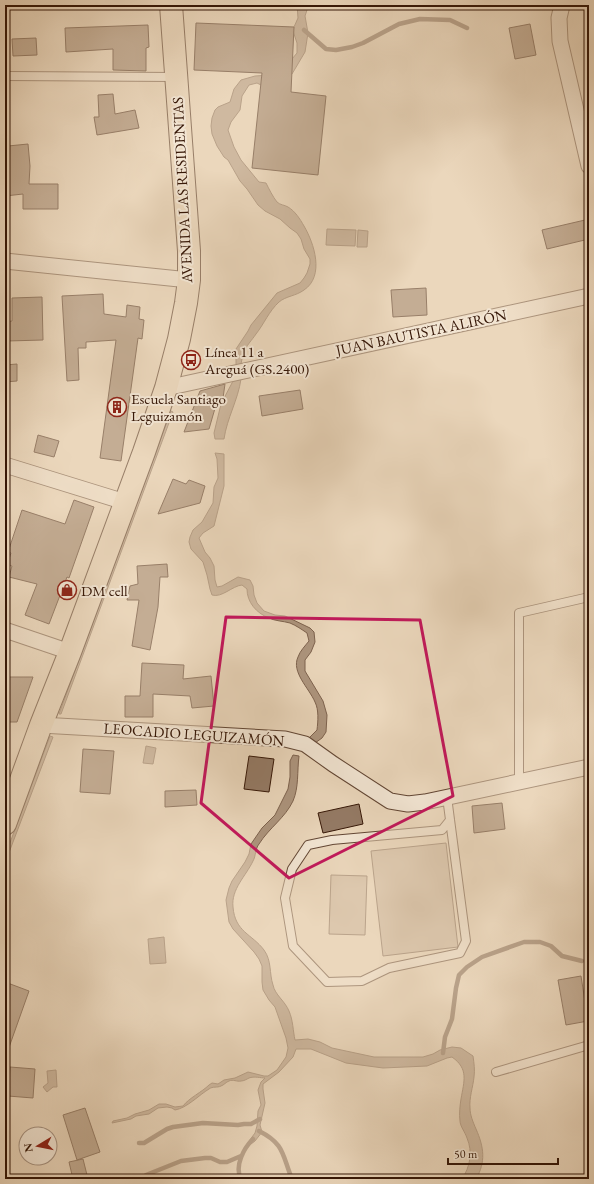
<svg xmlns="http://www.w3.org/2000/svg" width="594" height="1184" font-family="'EB Garamond',serif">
	<rect width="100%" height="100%" fill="#ebd7bc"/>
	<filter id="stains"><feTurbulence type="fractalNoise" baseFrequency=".005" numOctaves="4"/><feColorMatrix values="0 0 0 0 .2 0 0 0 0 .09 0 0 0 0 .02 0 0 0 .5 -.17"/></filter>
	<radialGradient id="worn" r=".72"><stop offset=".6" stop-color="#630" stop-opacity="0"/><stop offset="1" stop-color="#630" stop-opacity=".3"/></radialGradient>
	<!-- green -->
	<path fill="#ccb69d" stroke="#806652" d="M446,843L458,947L383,956L371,851Z
		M331,875L367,876L365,935L329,934Z"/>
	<!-- water -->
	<path fill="#ad957e" stroke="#7d624e" d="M297,5H305L307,10L305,16L308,33L305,52L292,74L265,87L257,83L249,85L242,96L240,110L231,122L228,130L234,147L241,160L259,182L266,183C269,189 273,197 277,202C280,205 285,205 288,207C295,211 300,219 304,226C314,243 325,276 304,290C296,296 286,296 279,302C269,311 264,324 256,334C252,340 246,346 244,352C242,356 242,360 241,364L236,365V349L248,331L251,325L277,293L300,283L304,278L307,273L310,264V259L304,249L301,239L297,233L290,228L280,219L265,211L258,205L247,189L240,181L228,160L224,157L217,146L212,134L211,126L212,118L215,110L218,107L230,102L234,89L241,80L255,76L270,75L292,59L297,53V43L293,31L294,27L298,18Z
		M327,229L356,230L355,246L326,245Z
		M358,230L368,231L367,247H357Z
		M241,379C238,400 227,418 224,439H215L214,433L221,404L233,381Z
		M171,411L173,412L61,714H59Z
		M215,453L224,454V486L214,526L203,533L199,538L205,552L210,558L214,566L215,580L217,587L222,586L238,577L250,580L253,586L254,595L257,603L264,611L275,615L285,616L310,628L314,632L315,642L311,652L305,660V671L323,701L327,715L326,732L322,738L315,743L308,739L317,730C318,721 319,710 315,702C309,688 291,672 298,657C300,651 305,646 309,641L307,633C301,629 297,626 290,623C283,621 275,621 269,618C256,613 247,602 247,589L242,585C232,586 222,598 212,595L210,589L207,575L203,562L191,549L189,542L190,537L193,530L202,522L213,503L214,487L218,478L217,459Z
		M50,736L53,737L5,863V856Z
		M146,746L156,748L153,764L143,763Z
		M293,755L299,756C297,772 299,787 293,801C285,818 269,828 259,844C255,849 256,856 253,861C246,876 231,889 233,907C235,932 252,934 264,950C272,961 269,973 273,985C275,995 285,1001 289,1011C293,1020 293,1031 295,1040L308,1039L320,1042L332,1048L374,1057H423L433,1054L440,1050L452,1047L461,1048L473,1056C474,1063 475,1070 474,1077C473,1087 469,1098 470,1108C470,1115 473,1122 476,1129C484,1147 486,1162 476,1179H462C470,1167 473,1152 467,1138C465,1132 460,1126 460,1121C459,1114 460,1105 461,1099C464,1081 469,1069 452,1057L447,1058L427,1066L383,1068L346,1063L311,1049H296L293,1057L279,1072L263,1084V1089L265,1103L260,1125L262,1132L255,1141L251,1144L249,1143V1141L255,1133L257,1126L258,1111L261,1105L258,1090L261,1082L265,1078C261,1078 254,1076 249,1078C247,1079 244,1081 241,1081C237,1082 233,1079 229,1081C226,1082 224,1085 221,1086C217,1088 213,1086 209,1089C199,1095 187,1108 175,1110L172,1108L167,1107L158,1108L149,1114L136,1116L131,1119L112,1123L113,1121L127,1118L135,1114L149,1110L159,1104H166L175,1107L183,1106C189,1098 202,1092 209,1085L212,1083L218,1084L224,1080L235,1078L248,1072L264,1076H268L277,1070L286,1057L288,1048L286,1038L275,1007L269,1000L263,990L262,982V966L259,959L254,952L233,929L229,922L226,900L229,888L232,881L245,862L249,854L251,844L262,828L275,815L288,789L290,777V761Z
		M164,937L166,963L150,964L148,939Z
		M56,1070L57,1087H53L47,1092L43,1087L48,1083L47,1071Z"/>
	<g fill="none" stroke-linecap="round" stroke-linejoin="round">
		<!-- stream -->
		<path stroke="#7d624e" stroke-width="4.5" d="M304,30L326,49L336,50L352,47L363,43L399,24L420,19L450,20L467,28
			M443,1053L445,1037L452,1019L456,988L459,975L467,967L482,957L524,942H540L551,946L562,956L582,961
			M259,1131C285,1144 282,1155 292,1179
			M139,1143H144L167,1129L173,1127L203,1123L238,1125L244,1124H251L260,1119
			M146,1175L181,1161L205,1158H211L220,1162H227L241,1156
			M241,1179C234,1166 244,1148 253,1139"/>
	</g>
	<!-- building -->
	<path fill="#947a65" stroke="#351606" d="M196,23L294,27L291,92L326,96L318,175L252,168L262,73L194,70Z
		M530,24L536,55L515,59L509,28Z
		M148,25L149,47L146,48V71L113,70V49L66,52L65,28Z
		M36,38L37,55L13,56L12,39Z
		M113,94L115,114L135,110L139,128L97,135L94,117H99L98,95Z
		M28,144L30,166L29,184H58V209H23V194L5,196V181H8L9,165L8,146Z
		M585,220L589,239L547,249L542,230Z
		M426,288L427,315L393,317L391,290Z
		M103,294L104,314L126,317L127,305L140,307L139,319L144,320L142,339L138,338L121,461L100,458L116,340L86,342V348H78L79,380L67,381L62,296Z
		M42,297L43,340L7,341L6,322L12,321V298Z
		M17,364V381L5,382V365Z
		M225,384L223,398H218L209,429L184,432L200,391Z
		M300,390L303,409L262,416L259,396Z
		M38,435L59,441L54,457L34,452Z
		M173,479L186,484L189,480L205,486L200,503L158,514Z
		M74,500L94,507L69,578L67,577L49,624L25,615L37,584L9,577L12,566L7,565L11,553L8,552L22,510L65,524Z
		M167,564L168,577H160L158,607L150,650L132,646L139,600H127L130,586L138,584L137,566Z
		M142,663L184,665L183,679L211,676L214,706L192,708L190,696L153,694V717H125V696H140Z
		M5,677H33L17,722H5Z
		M83,749L114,751L110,794L80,792Z
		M249,756L274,759L269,792L244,789Z
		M196,790L197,805L165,807V791Z
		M502,803L505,829L474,833L472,806Z
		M359,804L363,824L323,833L318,813Z
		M581,976L588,1021L566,1025L558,980Z
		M5,982L29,991L7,1053H5Z
		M10,1067L35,1069L33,1098L8,1096Z
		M85,1108L100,1152L77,1160L63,1115Z
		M83,1159L88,1179H73L69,1162Z"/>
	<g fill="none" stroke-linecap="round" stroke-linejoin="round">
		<defs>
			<path id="service" d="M5,76L176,77
				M519,782V613L589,597
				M447,797L466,941L460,953L389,968L362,981L327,982L293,946L285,898L292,869L308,845L332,840L442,830L450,820
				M496,1072L589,1045"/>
			<path id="minor" d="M562,5L559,18L560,41L589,166
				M5,261L189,280
				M166,388L589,296
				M5,465L125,502
				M5,630L70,652
				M41,725L285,739L305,744L333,764L390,801L408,804L425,802L589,767"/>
			<path id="primary" d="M5,824L41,725L70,652L144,452L166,388L179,339L186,303L189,280V251L171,5"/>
		</defs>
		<!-- service casing -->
		<use href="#service" stroke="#624634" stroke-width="10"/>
		<!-- minor casing -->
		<use href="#minor" stroke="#624634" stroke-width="17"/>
		<!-- primary casing -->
		<use href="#primary" stroke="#351606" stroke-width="24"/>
		<!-- service -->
		<use href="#service" stroke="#f2e5d3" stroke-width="8"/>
		<!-- minor -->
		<use href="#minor" stroke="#f2e5d3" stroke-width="15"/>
		<!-- primary -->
		<use href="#primary" stroke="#ebd7bc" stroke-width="22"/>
	</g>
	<!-- marked area -->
	<path d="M0 0H594V1184H0ZM226,617L420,620L453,796L289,878L201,803Z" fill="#ebd7bc" fill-opacity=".55" fill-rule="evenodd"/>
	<path fill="none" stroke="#c2185b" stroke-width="3" stroke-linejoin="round" d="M226,617L420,620L453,796L289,878L201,803Z"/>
	<!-- icons -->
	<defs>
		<symbol id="bus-ring" viewBox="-11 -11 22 22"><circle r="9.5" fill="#f2e5d3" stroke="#8f2418" stroke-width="1.5"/><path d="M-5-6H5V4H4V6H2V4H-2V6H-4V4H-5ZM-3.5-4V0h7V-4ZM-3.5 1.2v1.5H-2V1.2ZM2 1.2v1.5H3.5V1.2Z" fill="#8f2418"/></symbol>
		<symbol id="building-ring" viewBox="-11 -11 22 22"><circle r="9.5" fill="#f2e5d3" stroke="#8f2418" stroke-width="1.5"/><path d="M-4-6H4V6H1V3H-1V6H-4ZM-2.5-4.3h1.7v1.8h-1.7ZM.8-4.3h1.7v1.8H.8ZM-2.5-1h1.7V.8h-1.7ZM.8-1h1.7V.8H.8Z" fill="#8f2418"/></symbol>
		<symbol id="shop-ring" viewBox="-11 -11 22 22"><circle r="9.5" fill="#f2e5d3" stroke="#8f2418" stroke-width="1.5"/><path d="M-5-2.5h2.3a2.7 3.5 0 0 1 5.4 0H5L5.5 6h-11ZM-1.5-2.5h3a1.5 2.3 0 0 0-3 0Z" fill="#8f2418"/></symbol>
	</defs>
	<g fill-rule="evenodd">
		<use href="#bus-ring" x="180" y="349" width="22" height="22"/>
		<use href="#building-ring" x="106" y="396" width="22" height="22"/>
		<use href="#shop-ring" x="56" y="579" width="22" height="22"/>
	</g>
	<g text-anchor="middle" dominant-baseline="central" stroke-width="4" stroke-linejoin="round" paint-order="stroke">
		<!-- street labels -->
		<g font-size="15" fill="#351606" stroke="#f2e5d3">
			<text transform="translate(182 190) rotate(-93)">AVENIDA LAS RESIDENTAS</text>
			<text transform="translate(421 332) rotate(-12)">JUAN BAUTISTA ALIRÓN</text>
			<text transform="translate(194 734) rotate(4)">LEOCADIO LEGUIZAMÓN</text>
		</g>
		<!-- poi labels -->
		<g font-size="15" fill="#351606" stroke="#f2e5d3" text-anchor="start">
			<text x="205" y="351">Línea 11 a<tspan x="205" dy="17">Areguá (GS.2400)</tspan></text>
			<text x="131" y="398">Escuela Santiago<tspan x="131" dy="17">Leguizamón</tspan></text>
			<text x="81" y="590">DM cell</text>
		</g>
	</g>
	<!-- margin -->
	<rect width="594" height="1184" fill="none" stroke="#ebd7bc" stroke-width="20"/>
	<rect x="6" y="6" width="582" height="1172" fill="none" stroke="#351606" stroke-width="2"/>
	<rect x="10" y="10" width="574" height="1164" fill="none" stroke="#351606"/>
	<!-- north arrow -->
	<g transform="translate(38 1146) rotate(260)"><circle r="19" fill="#f2e5d3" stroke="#a69281"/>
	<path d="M0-3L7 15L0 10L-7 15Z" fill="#8f2418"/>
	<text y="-6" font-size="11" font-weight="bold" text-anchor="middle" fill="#351606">N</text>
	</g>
	<!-- scale -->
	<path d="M448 1158v6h110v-6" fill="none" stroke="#351606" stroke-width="2"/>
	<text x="454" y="1158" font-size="12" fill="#351606" stroke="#f2e5d3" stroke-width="3" paint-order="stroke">50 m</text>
	<rect width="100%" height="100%" filter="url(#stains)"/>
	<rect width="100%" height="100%" fill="url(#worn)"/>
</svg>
